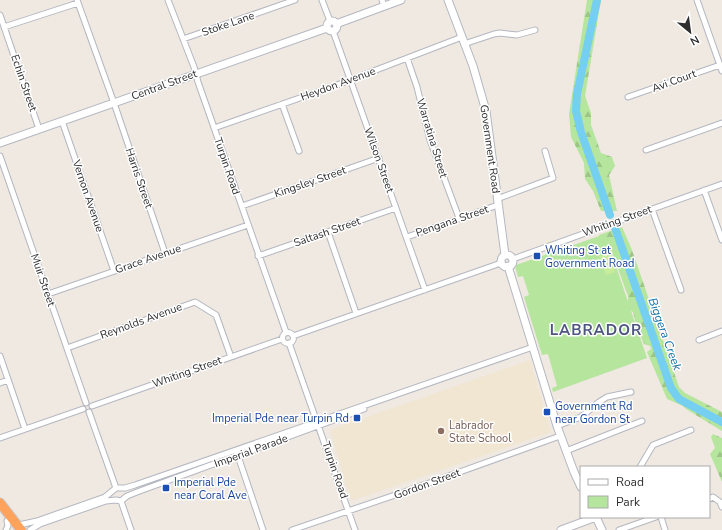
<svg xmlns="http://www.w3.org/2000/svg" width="722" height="530" font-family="'Nunito Sans',sans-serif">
	<defs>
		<pattern id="forest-firs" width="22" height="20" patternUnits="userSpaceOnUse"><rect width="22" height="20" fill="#b6e59e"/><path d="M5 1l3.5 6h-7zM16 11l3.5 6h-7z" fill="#9dc588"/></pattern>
	</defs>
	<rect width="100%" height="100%" fill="#efe9e1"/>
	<!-- education -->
	<path fill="#f0e6d1" d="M530,360L551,432L351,501L330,430Z"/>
	<!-- forest -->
	<path fill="url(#forest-firs)" d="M587,0H601L585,96L591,113V125L601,153L612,157L615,166L609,175L617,211H601L593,191L585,179L584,163L571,137L569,114Z
		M622,227L632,250L679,387L685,393L722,412V431L686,409L683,406L667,399L647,352L651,349L650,346L644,344L637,328L633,312L628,309V296L608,242L600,243L599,235Z
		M713,434L722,438V482L710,454L715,448L711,437Z"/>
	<!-- park -->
	<path fill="#b6e59e" d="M605,234L647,358L553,392L552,388L557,386L548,354L542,355L524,297L529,295L523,276L518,277L515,266L516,265Z"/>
	<!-- pitch -->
	<path fill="#c9ec9a" d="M608,253L615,272L606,275L599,256Z"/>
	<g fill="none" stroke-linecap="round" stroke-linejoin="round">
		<!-- river -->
		<path stroke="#75cff0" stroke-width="8" d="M597,0L577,94L576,111L581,132L610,215
			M615,228L671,388L679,399L722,422"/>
		<defs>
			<path id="street" d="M77,0L114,103
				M168,0L194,67L198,82L286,332
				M322,0L330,21
				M382,0L384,6
				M697,0L722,71
				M0,15L39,129
				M4,27L78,3
				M333,31L425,290
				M183,39L295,0
				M464,44L494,34L500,33L517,35L535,30
				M407,58L417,87L430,140L459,218
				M628,97L720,65
				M114,103L165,253
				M282,104L299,151
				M62,121L114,271
				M214,128L337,85L462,37
				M646,150L722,123
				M0,156L86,403
				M704,190L722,240
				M497,199L553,178L545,151
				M242,206L379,158
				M652,209L681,290
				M328,232L356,313
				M407,237L498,205
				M258,256L396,208
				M513,259L722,184
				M48,294L248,225
				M282.5 338a5.5 5.5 0 1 1 11 0a5.5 5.5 0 1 1-11 0Z
				M293,336L501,263
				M699,340L722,331
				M289,343L355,530
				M67,348L195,302L216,315L231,357
				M0,356L25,429
				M0,383L8,380
				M92,406L282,339
				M89,412L116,488
				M557,426L581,417L599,402L607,397L631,392
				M0,438L83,409
				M566,451L642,421
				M237,453L263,530
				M640,467L653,445L691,430
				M116,488H125L135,485L533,347
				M709,499L713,497L720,502L722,507
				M121,501L127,496L137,492L364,409
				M121,501L131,530
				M661,517L665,530
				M17,523L19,525L37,521L105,497L116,488
				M6,530L8,526L7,521
				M30,530L40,524L106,501L116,500L121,501
				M292,530L404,492L560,436
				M619,530L656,517"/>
			<path id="secondary" d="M448,0L473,66L486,111L505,255
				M327 26a5 5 0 1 1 10 0a5 5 0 1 1-10 0Z
				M336,24L401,0
				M0,143L327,28
				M501 261a6 6 0 1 1 12 0a6 6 0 1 1-12 0Z
				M508,266L557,426L574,472L581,487
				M596,517L602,530
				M561,530L596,517"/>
			<path id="highway" d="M0,503L21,530"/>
		</defs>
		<!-- street casing -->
		<use href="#street" stroke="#b4b7c1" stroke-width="7"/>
		<!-- secondary casing -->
		<use href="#secondary" stroke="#b4b7c1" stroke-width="9"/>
		<!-- highway casing -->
		<use href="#highway" stroke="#c9c9c9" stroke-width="11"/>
		<!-- street -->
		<use href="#street" stroke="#fff" stroke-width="5"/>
		<!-- secondary -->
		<use href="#secondary" stroke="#fff" stroke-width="7"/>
		<!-- highway -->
		<use href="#highway" stroke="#ffa35c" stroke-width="9"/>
	</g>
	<!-- markers -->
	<g fill="#1a4fb4" stroke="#fff" stroke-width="1.5">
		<rect x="533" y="252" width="8" height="8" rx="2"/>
		<rect x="543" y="408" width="8" height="8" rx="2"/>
		<rect x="353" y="414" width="8" height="8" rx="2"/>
		<rect x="162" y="484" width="8" height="8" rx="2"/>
	</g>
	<circle fill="#8d6e63" stroke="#fff" stroke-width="1.5" cx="441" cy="431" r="4"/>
	<g text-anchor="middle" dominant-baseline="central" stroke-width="3" stroke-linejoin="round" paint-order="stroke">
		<!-- street labels -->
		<g font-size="11" fill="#2e2e2e" stroke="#fff">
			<text transform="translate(228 24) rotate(-19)">Stoke Lane</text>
			<text transform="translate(674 81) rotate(-20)">Avi Court</text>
			<text transform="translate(24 83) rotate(71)">Echin Street</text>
			<text transform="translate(338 84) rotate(-20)">Heydon Avenue</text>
			<text transform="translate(164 85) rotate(-20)">Central Street</text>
			<text transform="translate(432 138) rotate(73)">Warratina Street</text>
			<text transform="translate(490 149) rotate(82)">Government Road</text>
			<text transform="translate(379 160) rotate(70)">Wilson Street</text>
			<text transform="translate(227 166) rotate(71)">Turpin Road</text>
			<text transform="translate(139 178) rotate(71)">Harris Street</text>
			<text transform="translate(310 182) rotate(-19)">Kingsley Street</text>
			<text transform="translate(88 196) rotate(71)">Vernon Avenue</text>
			<text transform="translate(452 221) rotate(-19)">Pengana Street</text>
			<text transform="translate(617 221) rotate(-20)">Whiting Street</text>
			<text transform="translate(327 232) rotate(-19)">Saltash Street</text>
			<text transform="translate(148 259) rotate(-19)">Grace Avenue</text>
			<text transform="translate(43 280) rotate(71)">Muir Street</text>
			<text transform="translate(141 321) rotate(-20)">Reynolds Avenue</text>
			<text transform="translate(187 372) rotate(-20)">Whiting Street</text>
			<text transform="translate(251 451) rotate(-20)">Imperial Parade</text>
			<text transform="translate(335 470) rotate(71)">Turpin Road</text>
			<text transform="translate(427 484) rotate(-20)">Gordon Street</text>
		</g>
		<!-- transit labels -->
		<g font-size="11" fill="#164399" stroke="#fff" text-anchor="start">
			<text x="545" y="250">Whiting St at<tspan x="545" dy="13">Government Road</tspan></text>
			<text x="555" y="406">Government Rd<tspan x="555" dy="13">near Gordon St</tspan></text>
			<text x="349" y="418" text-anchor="end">Imperial Pde near Turpin Rd</text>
			<text x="174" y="482">Imperial Pde<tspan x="174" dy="13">near Coral Ave</tspan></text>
		</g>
		<!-- education labels -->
		<g font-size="11" fill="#785e54" stroke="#fff" text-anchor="start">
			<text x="449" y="425">Labrador<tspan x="449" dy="13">State School</tspan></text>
		</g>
		<!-- water labels -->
		<g font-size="12" font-style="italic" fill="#0d6fa3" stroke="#fff">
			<text transform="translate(665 334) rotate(70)">Biggera Creek</text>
		</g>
		<!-- district labels -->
		<g font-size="15" font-weight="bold" letter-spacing="1" fill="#4d5680" stroke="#fff">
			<text x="596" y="330">LABRADOR</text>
		</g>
	</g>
	<!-- legend -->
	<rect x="580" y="466" width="130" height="52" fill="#ffffff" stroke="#ababab"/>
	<rect x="588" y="479" width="20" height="6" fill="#ffffff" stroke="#ababab"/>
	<text x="616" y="486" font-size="12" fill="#2e2e2e">Road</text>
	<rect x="588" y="496" width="20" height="12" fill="#b6e59e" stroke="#ababab"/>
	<text x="616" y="506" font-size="12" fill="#2e2e2e">Park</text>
	<!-- north arrow -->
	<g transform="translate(690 32) rotate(151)" stroke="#ffffff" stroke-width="3" paint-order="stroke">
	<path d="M0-3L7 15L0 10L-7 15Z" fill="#2e2e2e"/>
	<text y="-6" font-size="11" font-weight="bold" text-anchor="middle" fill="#2e2e2e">N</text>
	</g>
</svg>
